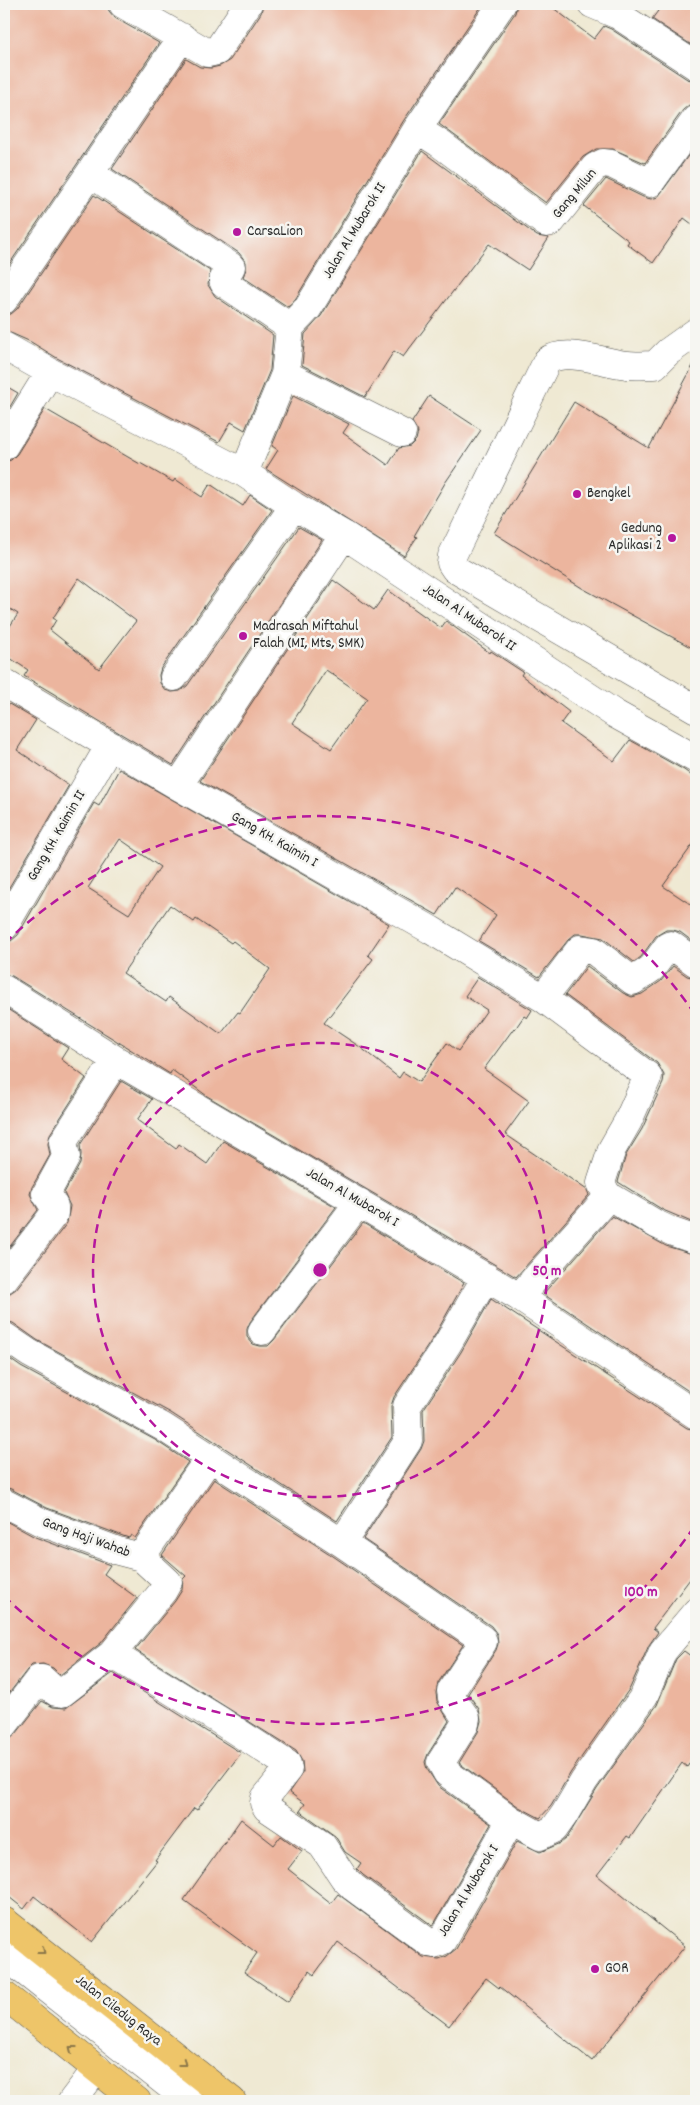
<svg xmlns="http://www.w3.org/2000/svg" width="700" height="2105" font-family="Dekko,sans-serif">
	<rect width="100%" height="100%" fill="#f6f6f2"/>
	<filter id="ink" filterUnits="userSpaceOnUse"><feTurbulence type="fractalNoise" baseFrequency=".02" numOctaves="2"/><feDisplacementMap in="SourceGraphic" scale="10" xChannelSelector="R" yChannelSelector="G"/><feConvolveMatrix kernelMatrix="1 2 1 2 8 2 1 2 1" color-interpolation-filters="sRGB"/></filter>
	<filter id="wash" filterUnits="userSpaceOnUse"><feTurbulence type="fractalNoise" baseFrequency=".0096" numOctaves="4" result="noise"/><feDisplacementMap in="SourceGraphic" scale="20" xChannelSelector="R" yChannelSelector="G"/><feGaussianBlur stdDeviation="1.12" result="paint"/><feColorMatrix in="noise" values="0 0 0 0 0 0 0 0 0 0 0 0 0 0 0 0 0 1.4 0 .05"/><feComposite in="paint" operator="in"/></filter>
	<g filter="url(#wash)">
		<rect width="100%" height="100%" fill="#efe9d3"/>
		<g id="blocks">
			<!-- building -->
			<path fill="#ecb59e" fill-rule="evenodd" d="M4,4H107L109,11L115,18L159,43L4,272Z
				M263,4H483L404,120L296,298L288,307L243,277L246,269V262L239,253L112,169L186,59L200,67L211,68L220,66L230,60L261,13Z
				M517,4H548L594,39L604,26L611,29L687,79L696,81V104L689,105L683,110L645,163L613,149H596L583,157L546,203L439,124L515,13Z
				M663,4H696V48L652,19Z
				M696,145V227L684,218L653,263L627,244L629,241L584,206L606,179L643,197L651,199L658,197Z
				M422,151L537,236L549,238L528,270L489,244L403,357L394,351L365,397L302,365L305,334L321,316Z
				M94,195L210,271L208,285L215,296L273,335L270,370L245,430L231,422L219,442L57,358L31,342L4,330V315L11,314L17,309Z
				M696,360V650L582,588L494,533L574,402L649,448Z
				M4,385L18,393L4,417Z
				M293,396L349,424L343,433L388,465L399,448L410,446L416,440L418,432L412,422L429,396L481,430L445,483L414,536L417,537L404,556L266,469L278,450L272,446Z
				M45,409L140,464V463L173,482L175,479L202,497L210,484L243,506L250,495L272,510L161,668L159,675L160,683L165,690L172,692L180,691L187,686L299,527L322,540L173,765L24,676L28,670L4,654V635L18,614L4,605V462L11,460L17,454ZM79,578L136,621L99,669L50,630L56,620L53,618Z
				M333,580L374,610L388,590L441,628L446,621L490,653L491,651L523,672L521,675L569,712L561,723L614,761L630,740L684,770L696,779V840L663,886L696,908V944L680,932L673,930H666L656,936L641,957L634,962L603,938L582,934H575L568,940L539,977L479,941L496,915L455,887L437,915L200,781ZM326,670L367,698L331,749L292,723Z
				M9,704L36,720L17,750L69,785L4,896V711Z
				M119,769L389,924L368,955L373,959L324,1023L360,1047L399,1078L403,1072L419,1082L447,1043L458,1051L487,1010L465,996L478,977L532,1010L527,1018L524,1016L515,1029L514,1028L484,1069L529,1101L505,1134L587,1190L589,1195L516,1277L207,1096L172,1070L170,1074L12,976L4,974V943L11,941L18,935L94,803L99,806ZM120,839L160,867L129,914L88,888ZM170,905L194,922L196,919L231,943L233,941L270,969L240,1013L238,1012L221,1034L169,997L166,1002L123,973Z
				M587,966L623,993L632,997L642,994L661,981L673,966L687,976L696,978V1224L663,1210L618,1182L626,1155L642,1129L663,1083L664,1075L657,1063L565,995Z
				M4,1007L68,1048L61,1059L86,1078L50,1134L48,1144L50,1155L32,1187L30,1194L38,1210L4,1254Z
				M121,1081L152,1099L137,1120L176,1149L179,1144L207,1164L223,1141L336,1207L250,1322L247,1329V1337L253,1344L260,1346H268L274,1340L363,1223L464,1283L435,1335L394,1397L391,1406L392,1437L337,1521L171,1413L37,1340L13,1323L4,1321V1294L10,1293L16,1289L67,1223L70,1206L64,1193L80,1164L81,1154L80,1145Z
				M612,1216L666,1246L696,1255V1396L543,1294Z
				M491,1299L687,1428L696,1430V1571L653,1628L658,1632L649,1645L630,1688L571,1772L551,1806L540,1818L519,1807L459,1763L478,1732L481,1721L479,1709L468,1694L496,1650L498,1644L497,1634L491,1626L363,1539L421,1449L424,1441L423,1410L461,1352Z
				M4,1355L21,1367L155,1440L188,1462L135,1538L131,1535L129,1538L123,1536L47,1508L11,1489L4,1487Z
				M214,1479L333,1556L463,1645L438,1683L436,1693L437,1701L449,1721L428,1754L425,1762L427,1769L438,1786L491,1824L433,1926L363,1875L357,1869L361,1863L345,1852L335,1836L300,1811L305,1804L289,1792L303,1772L302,1761L296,1751L135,1650L175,1601L182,1590L183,1579L186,1576L162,1555Z
				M4,1520L35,1537L110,1565L104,1574L137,1598L101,1643L60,1675L53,1668L43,1664L32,1665L27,1670L4,1700Z
				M684,1651L696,1660V1754L687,1767L682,1763L630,1838L627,1836L597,1875L685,1946L592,2061L500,1987L499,1988L486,1978L449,2026L338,1942L314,1975L309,1971L288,2002L244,1972L257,1953L184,1900L241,1819L274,1845L281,1836L302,1851L288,1869L331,1903L338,1894L423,1957L439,1959L447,1956L456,1949L517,1841L540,1852L561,1843L567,1838L597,1789L657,1705L676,1659Z
				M113,1673L241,1753L197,1810L194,1808L155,1860L157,1861L92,1942L34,1896L24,1909L4,1893V1740L10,1739L16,1734L42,1701L53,1707L66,1708Z"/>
		</g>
	</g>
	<g filter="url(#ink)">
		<use href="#blocks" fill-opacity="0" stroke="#484844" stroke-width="1"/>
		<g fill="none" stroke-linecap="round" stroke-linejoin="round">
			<defs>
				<path id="minor" d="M123,4L208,53L217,51L248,4
					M592,4L618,15L696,66
					M417,129L439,143L546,223L551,222L595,167L603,163L611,164L650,183L696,119
					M90,173L230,266L231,267L223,280L224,283L290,327
					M4,300L182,37
					M696,332L668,352L655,365C646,365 636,366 627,365C605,363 566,347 547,361L452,556L451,563L455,569L696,709
					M4,346L50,372L244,473L294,506L344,535L615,714L696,759
					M285,374L402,433
					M4,446L50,372
					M244,473L285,374L290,327L308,308L417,129L502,4
					M174,677L294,506
					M4,683L178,786L431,930L543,998
					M178,786L344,535
					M4,927L110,745
					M4,989L116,1060L519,1297L696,1415
					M609,1196L606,1193L601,1183L612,1149L628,1121L648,1076L543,998L580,949L594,951L633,981L652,968L668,946L671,945L696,963
					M4,1279L54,1214V1206L46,1194L66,1157L63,1142L116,1060
					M519,1297L609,1196L656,1224L673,1232L696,1240
					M262,1331L359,1202
					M4,1336L29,1353L163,1427L342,1543L482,1639L483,1642L451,1691L452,1698L466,1718L465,1724L441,1762L447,1773L511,1820L540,1836L554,1829L564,1815L584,1781L644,1696L663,1651L696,1612
					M4,1503L41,1522L118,1551L141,1557L210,1457
					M342,1543L408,1441L407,1406L448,1343L486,1277
					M112,1654L219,1720L287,1764L288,1769L265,1798L264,1803L267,1808L322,1845L344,1878L353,1887L428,1942L434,1944L442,1941L511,1820
					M4,1725L39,1679H42L56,1692L62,1693L112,1654L163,1591L168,1582L141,1557
					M4,1955L189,2101
					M72,2101L97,2068"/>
				<path id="major" d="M4,1921L232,2101
					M4,1995L137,2101"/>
			</defs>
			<!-- minor casing -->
			<use href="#minor" stroke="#484844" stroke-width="29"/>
			<!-- major casing -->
			<use href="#major" stroke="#484844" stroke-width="29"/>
			<!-- minor -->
			<use href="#minor" stroke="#fff" stroke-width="28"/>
			<!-- major -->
			<use href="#major" stroke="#eec569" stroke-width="28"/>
		</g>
		<!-- one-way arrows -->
		<defs><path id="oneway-chevron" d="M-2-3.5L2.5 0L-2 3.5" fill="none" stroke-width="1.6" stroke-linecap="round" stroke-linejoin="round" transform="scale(1.25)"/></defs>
		<g stroke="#8c784a">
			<use href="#oneway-chevron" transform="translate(42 1951) rotate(38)"/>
			<use href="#oneway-chevron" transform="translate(72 2049) rotate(-142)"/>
			<use href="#oneway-chevron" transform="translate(183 2063) rotate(38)"/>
		</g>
	</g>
	<!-- distance rings -->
	<g fill="none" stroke="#b5179e" stroke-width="2.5" stroke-dasharray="9 6">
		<circle cx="320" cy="1270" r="227"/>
		<path d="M694 1527A454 454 0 0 1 5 1597M5 943A454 454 0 0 1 694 1013"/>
	</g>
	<!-- markers -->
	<g fill="#b5179e" stroke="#f6f6f2" stroke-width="2">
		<circle cx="237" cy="232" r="5"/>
		<circle cx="577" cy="494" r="5"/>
		<circle cx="672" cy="538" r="5"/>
		<circle cx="243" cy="636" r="5"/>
		<circle cx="595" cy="1969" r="5"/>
	</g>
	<g text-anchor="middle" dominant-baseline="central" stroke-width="5" stroke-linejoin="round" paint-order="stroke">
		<!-- street labels -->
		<g font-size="15" fill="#2b2b2b" stroke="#f6f6f2">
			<text transform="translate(575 194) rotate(-50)">Gang Milun</text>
			<text transform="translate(355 231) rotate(-59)">Jalan Al Mubarok II</text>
			<text transform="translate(469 618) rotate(34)">Jalan Al Mubarok II</text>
			<text transform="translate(57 836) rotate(-60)">Gang KH. Kaimin II</text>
			<text transform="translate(274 840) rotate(30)">Gang KH. Kaimin I</text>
			<text transform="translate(352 1198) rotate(30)">Jalan Al Mubarok I</text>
			<text transform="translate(86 1538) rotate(20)">Gang Haji Wahab</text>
			<text transform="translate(469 1891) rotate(-59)">Jalan Al Mubarok I</text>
			<text transform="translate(118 2011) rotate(38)">Jalan Ciledug Raya</text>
		</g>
		<!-- poi labels -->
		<g font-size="15" fill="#2b2b2b" stroke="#f6f6f2" text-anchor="start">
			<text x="247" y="232">CarsaLion</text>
			<text x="587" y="494">Bengkel</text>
			<text x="662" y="529" text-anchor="end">Gedung<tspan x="662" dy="17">Aplikasi 2</tspan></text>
			<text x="253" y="627">Madrasah Miftahul<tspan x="253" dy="17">Falah (MI, Mts, SMK)</tspan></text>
			<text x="605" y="1969">GOR</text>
		</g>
	</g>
	<circle cx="320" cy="1270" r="8" fill="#b5179e" stroke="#f6f6f2" stroke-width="2.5"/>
	<g font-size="15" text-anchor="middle" font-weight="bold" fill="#b5179e" stroke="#f6f6f2" stroke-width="5" stroke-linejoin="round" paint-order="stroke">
		<text x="547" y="1275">50 m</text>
		<text x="641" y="1596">100 m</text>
	</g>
	<!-- margin -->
	<rect width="700" height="2105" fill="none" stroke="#f6f6f2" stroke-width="20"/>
</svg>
